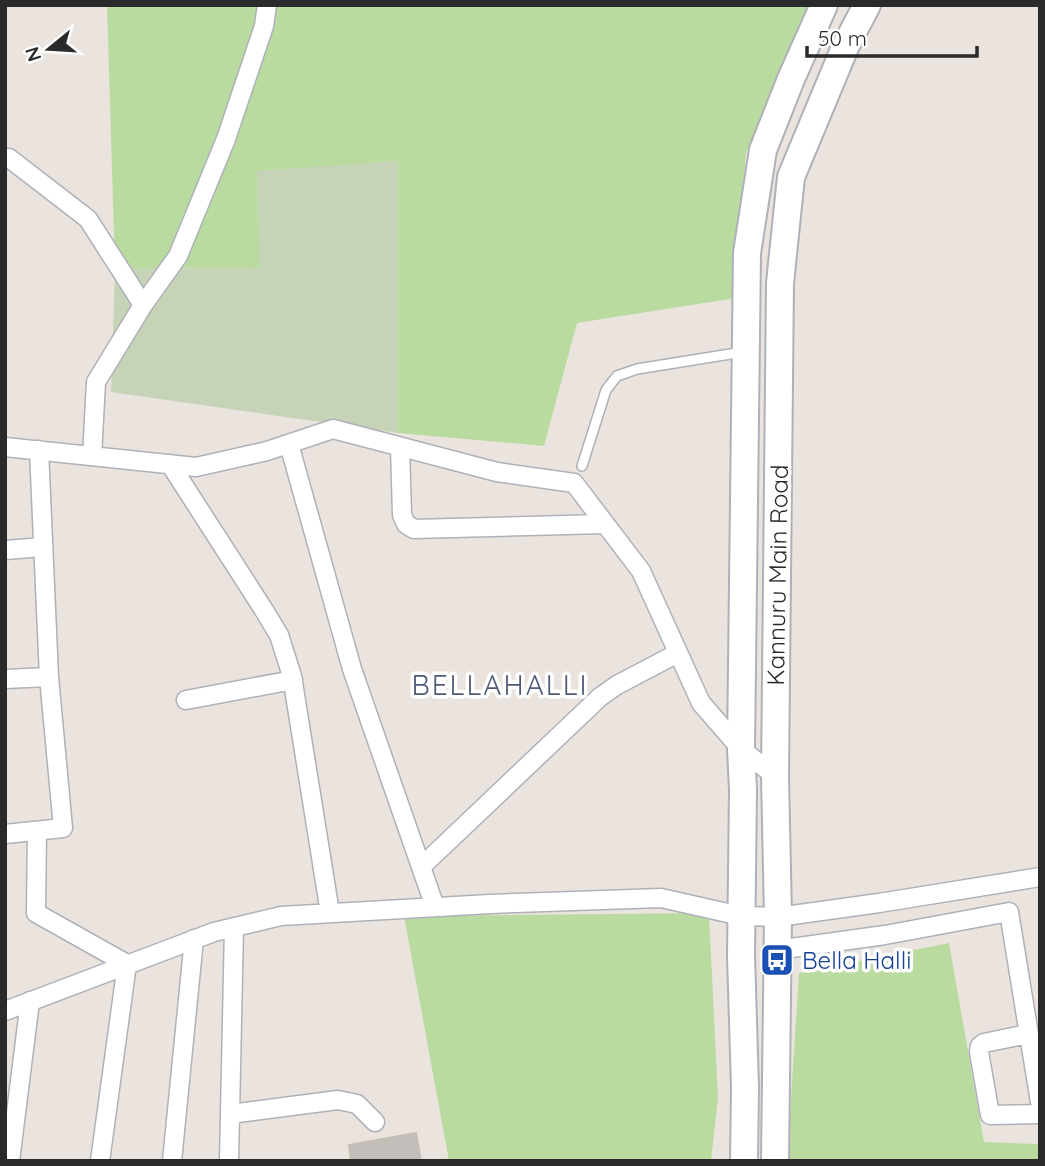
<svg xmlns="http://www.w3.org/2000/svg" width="1045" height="1166" font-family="Quicksand,sans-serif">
	<rect width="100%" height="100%" fill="#ebe4de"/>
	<!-- green -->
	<path fill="#badba0" d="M107,5H812L746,153L736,298L577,323L544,446L398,433L397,161L260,268L115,269Z
		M709,913L718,1098L711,1161H449L404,916Z
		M949,943L984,1142L1040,1144V1161H787L799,973Z"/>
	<!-- cemetery -->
	<path fill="#c7d3b7" d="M398,161V433L111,392L115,269L260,268L257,171Z"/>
	<!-- building -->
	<path fill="#c3beba" stroke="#c6bfb8" stroke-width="2" d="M416,1133L421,1161H351L349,1145Z"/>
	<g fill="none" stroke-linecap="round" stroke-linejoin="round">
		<defs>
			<path id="service" d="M582,466L606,390L617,376L637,369L743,352"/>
			<path id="minor" d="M5,158H9L88,219L143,305
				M289,444L352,669L435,907
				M5,447L196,467L267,451L333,429L497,472L574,483L641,571L701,703L741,749L775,776
				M400,447L402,515L406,524L414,529L605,524
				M39,450L49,677
				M92,456L96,382L143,305L178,256L226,139L264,26L267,5
				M170,464L262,607L279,635L292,676L330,913
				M5,550L43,547
				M5,679L49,677L63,828L5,834
				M186,700L293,680
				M37,831L36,913L127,964L100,1161
				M421,867L600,697L617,685L678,653
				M777,950L885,935L1009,912L1040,1102
				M5,1011L214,932L281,916L490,904L661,898L741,916L778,917L879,903L1040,877
				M1028,1034L984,1043L980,1046L979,1052L990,1115L1040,1114
				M230,1114L338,1100L357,1104L375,1122
				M10,1161L30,1001
				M172,1161L194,939
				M229,1161L234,927"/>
			<path id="secondary" d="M744,1161L745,1087L741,956L743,790L741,749L747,253L763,150L791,79L824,5
				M775,1161L778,917L775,776L780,283L791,177L846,45L867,5"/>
		</defs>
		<!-- service casing -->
		<use href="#service" stroke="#aeb1b9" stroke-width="12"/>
		<!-- minor casing -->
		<use href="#minor" stroke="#aeb1b9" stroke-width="21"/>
		<!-- secondary casing -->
		<use href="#secondary" stroke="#aeb1b9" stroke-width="30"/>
		<!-- service -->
		<use href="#service" stroke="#fff" stroke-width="9"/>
		<!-- minor -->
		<use href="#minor" stroke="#fff" stroke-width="18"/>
		<!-- secondary -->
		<use href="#secondary" stroke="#fff" stroke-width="26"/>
	</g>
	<!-- icons -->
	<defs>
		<symbol id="bus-square" viewBox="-11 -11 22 22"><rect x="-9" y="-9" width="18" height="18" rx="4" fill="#1a4fb4" stroke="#fff"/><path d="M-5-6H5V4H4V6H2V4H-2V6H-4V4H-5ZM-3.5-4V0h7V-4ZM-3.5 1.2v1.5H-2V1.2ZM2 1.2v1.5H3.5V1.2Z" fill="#fff"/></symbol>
	</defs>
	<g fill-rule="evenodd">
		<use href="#bus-square" x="758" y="941" width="38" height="38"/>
	</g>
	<g text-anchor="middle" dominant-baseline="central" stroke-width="7" stroke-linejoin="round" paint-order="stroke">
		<!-- street labels -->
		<g font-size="24" fill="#2a2a2a" stroke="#fff">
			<text transform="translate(777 575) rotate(-89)">Kannuru Main Road</text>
		</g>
		<!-- transit labels -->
		<g font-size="24" fill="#164399" stroke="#fff" text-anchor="start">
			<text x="802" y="960">Bella Halli</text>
		</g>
		<!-- quarter labels -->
		<g font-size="28" letter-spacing="2" fill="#4f5a76" stroke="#fff">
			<text x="500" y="684">BELLAHALLI</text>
		</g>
	</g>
	<!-- border -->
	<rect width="1045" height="1166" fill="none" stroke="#2a2a2a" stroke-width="14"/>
	<!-- north arrow -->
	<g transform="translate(49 49) rotate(252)" stroke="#ffffff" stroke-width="5" paint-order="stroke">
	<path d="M0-5L12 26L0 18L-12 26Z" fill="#2a2a2a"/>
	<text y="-10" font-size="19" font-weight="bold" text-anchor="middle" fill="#2a2a2a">N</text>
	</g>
	<!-- scale -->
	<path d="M807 46v10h170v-10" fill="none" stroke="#2a2a2a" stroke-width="3.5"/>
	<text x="818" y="46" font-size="21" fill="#2a2a2a" stroke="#ffffff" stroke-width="5" paint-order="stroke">50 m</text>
</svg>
